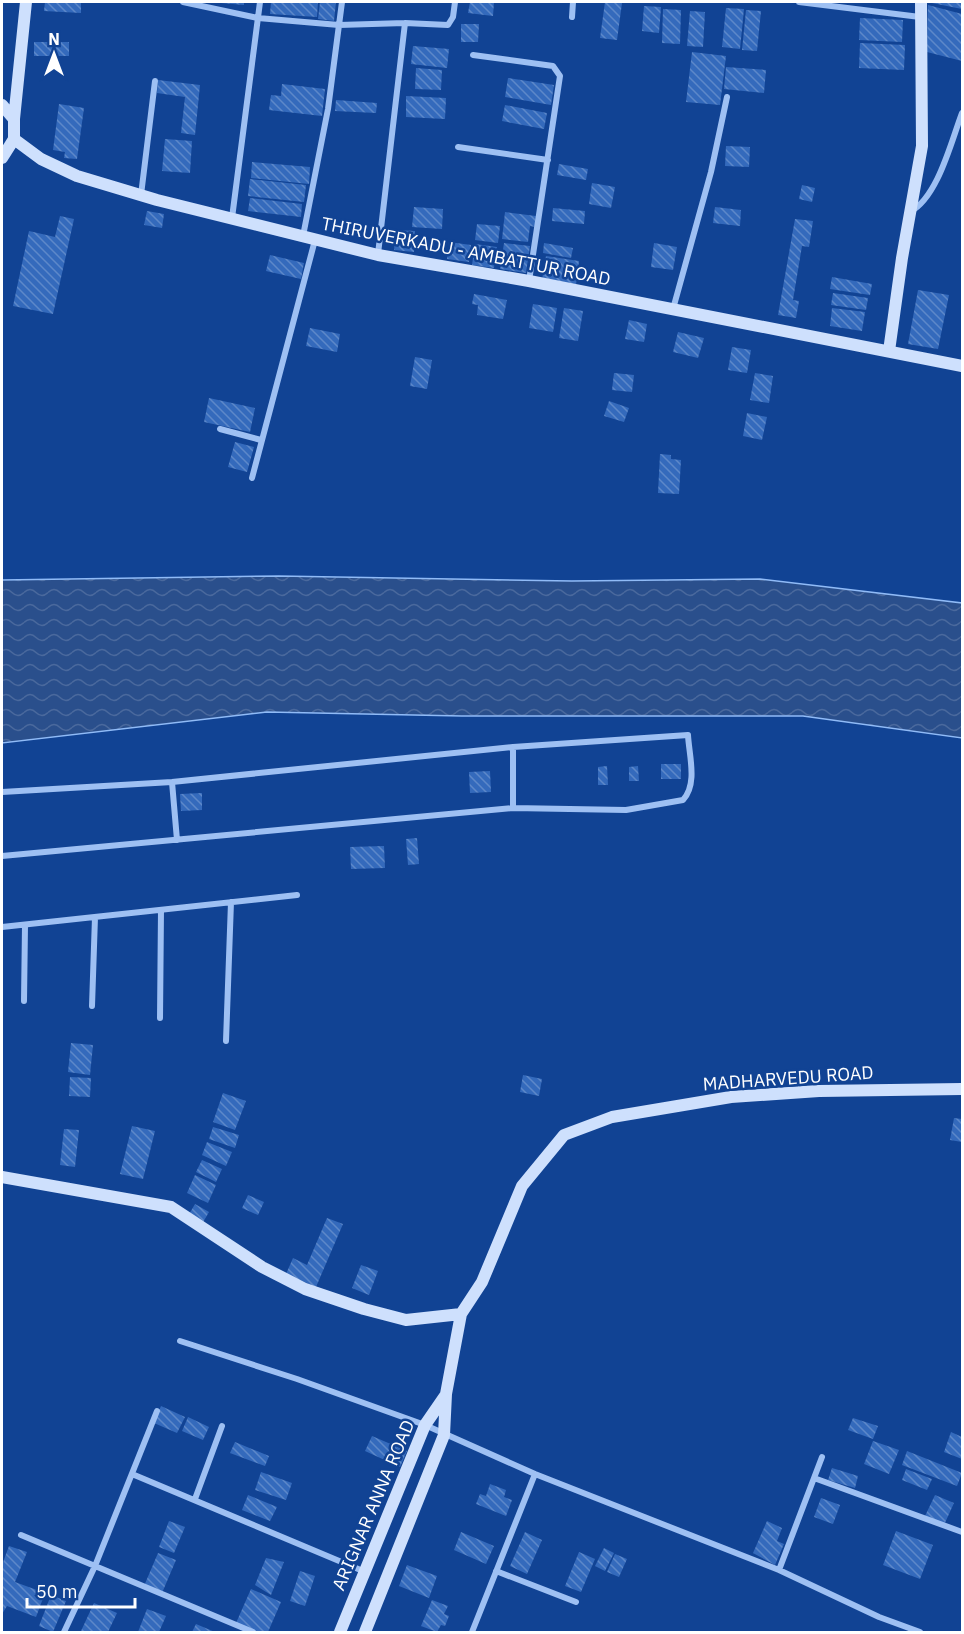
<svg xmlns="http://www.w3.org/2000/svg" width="964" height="1634" font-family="'IBM Plex Sans',sans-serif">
	<defs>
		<pattern id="water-waves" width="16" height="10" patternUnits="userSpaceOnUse" patternTransform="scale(1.5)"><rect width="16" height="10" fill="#2a4f8c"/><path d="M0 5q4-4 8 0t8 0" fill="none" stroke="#4a699d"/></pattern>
		<pattern id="building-back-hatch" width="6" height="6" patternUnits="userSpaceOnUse" patternTransform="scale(1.5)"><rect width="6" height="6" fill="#346abc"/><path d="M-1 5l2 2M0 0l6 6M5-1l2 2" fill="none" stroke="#5d88c9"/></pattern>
	</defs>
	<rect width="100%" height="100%" fill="#114394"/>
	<!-- water -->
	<path fill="url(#water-waves)" stroke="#90bbf7" stroke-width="1.5" d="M279,576L572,581L760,579L962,603V738L803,716H462L267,712L2,743V580Z"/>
	<!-- building -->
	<path fill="url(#building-back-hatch)" d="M45,2H81V13L44,11Z
		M221,2H244V5L221,3Z
		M271,2H318L317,17L270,14Z
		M320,2H336L334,21L318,19Z
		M470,2H494L493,16L468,13Z
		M605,2L622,3L617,40L600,38Z
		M932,2H962V9L932,3Z
		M928,5L962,14V61L927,52Z
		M644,6L661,7L659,33L642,31Z
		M726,8L744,9L740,49L722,47Z
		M663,9L681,10L680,44L662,43Z
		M746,10L761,11L757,51L742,50Z
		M690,11L705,12L703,47L687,46Z
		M860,18L903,20L902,42L859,40Z
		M461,24H479L478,42H461Z
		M34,42H69V56H34Z
		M860,43L905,45L904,70L859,68Z
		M413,46L449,49L447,68L411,64Z
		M692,52L726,56L720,105L686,102Z
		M726,67L766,70L764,93L724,89Z
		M416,68L442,70L441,90L415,89Z
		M508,78L554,85L551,105L505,97Z
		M158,80L200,85L195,135L181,133L185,97L157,93Z
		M282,84L325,89L322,116L269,110L271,95L281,96Z
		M406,96L446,98L445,119L406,117Z
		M336,100L377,103L376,113L335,111Z
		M59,104L84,108L77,159L64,158L65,152L53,150Z
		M505,105L547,113L544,129L502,121Z
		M165,139L192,141L190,173L162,171Z
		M726,146L750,147L749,167L725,166Z
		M252,162L310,167L309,184L251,178Z
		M559,164L588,169L586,180L557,175Z
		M250,179L306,185L304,202L248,196Z
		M592,183L615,187L611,208L589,204Z
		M802,185L815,188L812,202L799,199Z
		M250,198L302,204L301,217L248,211Z
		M414,207L443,209L442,229L412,227Z
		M715,207L741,210L740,226L713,223Z
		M553,208L585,211L584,224L552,221Z
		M147,211L164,214L162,228L144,225Z
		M505,212L536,216L535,227L530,226L528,242L502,239Z
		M60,216L74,219L53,314L13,306L29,231L55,237Z
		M795,219L813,221L809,247L802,246L793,300L799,301L796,318L778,315Z
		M477,224L500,226L498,243L475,240Z
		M396,230L415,231L414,252L394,250Z
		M449,242L471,245L469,262L447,259Z
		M504,243L530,246L526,273L500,269Z
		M544,243L573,248L571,258L543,253Z
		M654,243L677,247L673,270L651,267Z
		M475,244L497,247L494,268L472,265Z
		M270,255L304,263L301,279L266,271Z
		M546,256L579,261L576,285L542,280Z
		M832,277L872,284L870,295L830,289Z
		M918,290L949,295L938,349L908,344Z
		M833,293L868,298L866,310L831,305Z
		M474,294L507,300L503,319L477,315L478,305L472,304Z
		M533,304L557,308L553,332L529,328Z
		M564,308L583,311L578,341L559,338Z
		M832,308L865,312L862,331L830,326Z
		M629,320L647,324L644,342L625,339Z
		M310,328L340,334L337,352L306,346Z
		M678,332L704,338L698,358L673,352Z
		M732,347L751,350L747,373L728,370Z
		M415,357L432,360L427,389L410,386Z
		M614,373L634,375L632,392L612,390Z
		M755,373L773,376L769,403L750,400Z
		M209,398L255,408L250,432L204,422Z
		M609,401L629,408L624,422L604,416Z
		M747,413L767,417L762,440L743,436Z
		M235,442L254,447L247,472L228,467Z
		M660,454L671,455V459L681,460L679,494L658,493Z
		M661,764H681V779H661Z
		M607,766L608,785H598V767Z
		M638,766L639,781H629V767Z
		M490,771L491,792L470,793L469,772Z
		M202,793V810L181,811L180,794Z
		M417,838L419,864L408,865L406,839Z
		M384,846L385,868L351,869L350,847Z
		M71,1043L93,1045L90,1075L68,1072Z
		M523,1075L542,1079L539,1096L520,1092Z
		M70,1077L91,1078L90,1097L69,1096Z
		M223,1093L246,1101L235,1130L213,1122Z
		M954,1118L962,1119V1142L950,1140Z
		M132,1126L155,1131L143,1179L120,1174Z
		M213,1127L239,1135L235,1148L209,1139Z
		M64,1129L79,1130L75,1167L60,1165Z
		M207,1142L232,1152L226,1166L202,1155Z
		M202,1160L222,1169L216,1182L196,1172Z
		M195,1175L216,1185L208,1203L187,1193Z
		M248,1195L264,1202L258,1215L242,1208Z
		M195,1204L209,1212L202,1224L188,1216Z
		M327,1218L343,1224L316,1287L286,1274L293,1258L307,1265Z
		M361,1265L378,1271L369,1295L352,1288Z
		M161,1406L185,1417L177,1433L154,1423Z
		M188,1417L209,1427L203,1440L182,1431Z
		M853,1418L878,1426L873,1439L848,1430Z
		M951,1432L962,1437V1459L944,1452Z
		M372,1436L407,1451L400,1467L365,1451Z
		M873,1441L899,1450L889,1474L864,1464Z
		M235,1442L269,1456L265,1466L230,1453Z
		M907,1451L962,1473L957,1486L902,1465Z
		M832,1468L858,1476L855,1488L828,1480Z
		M906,1469L932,1479L927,1490L902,1480Z
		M261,1472L292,1483L286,1500L255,1490Z
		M490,1484L506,1490L504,1497L512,1500L506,1516L476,1504L480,1494L486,1496Z
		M248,1495L277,1507L270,1521L242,1510Z
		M935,1495L954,1503L944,1525L925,1516Z
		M821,1498L840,1505L833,1524L814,1517Z
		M169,1521L185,1527L174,1553L159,1547Z
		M767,1521L782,1528L777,1541L784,1544L775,1565L753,1553Z
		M896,1531L933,1545L920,1579L883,1565Z
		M461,1532L494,1546L486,1564L454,1550Z
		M525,1532L542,1540L527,1574L510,1566Z
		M9,1546L27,1552L15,1582L45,1593L36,1617L7,1606L2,1614V1565Z
		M604,1548L614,1553L605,1571L595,1566Z
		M579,1552L595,1559L581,1592L565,1586Z
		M158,1553L176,1560L162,1593L144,1586Z
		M615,1554L627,1559L619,1577L607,1572Z
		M266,1558L284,1562L271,1595L255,1585Z
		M407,1565L437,1576L429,1598L399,1586Z
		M300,1571L315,1576L305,1606L290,1601Z
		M251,1589L281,1602L268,1632H259L236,1623Z
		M51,1595L66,1601L53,1632L39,1626Z
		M432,1600L448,1606L444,1614L449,1616L445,1626L441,1625L437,1632L421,1626Z
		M94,1603L117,1613L108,1632L81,1631Z
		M147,1609L166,1616L159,1632H138Z
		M196,1624L215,1632H192Z"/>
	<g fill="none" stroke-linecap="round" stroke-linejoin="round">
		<!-- street -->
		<path stroke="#9ec0f3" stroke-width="6" d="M183,2L258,18L339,25L405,23
			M799,2L920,17
			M572,17L573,2
			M473,55L553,66L560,76L529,281
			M458,147L548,160
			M141,195L155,81
			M910,212C938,197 951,142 962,113
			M232,218L260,2
			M303,236L328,109L342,2
			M378,254L405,23L448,25L453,17L455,2
			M673,309L711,172L727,97
			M220,429L261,440
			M252,478L315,240
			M172,782L177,840
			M2,792L172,782L513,747L688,735C689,755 698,784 683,800L626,810L513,808L2,856
			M513,808V747
			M2,927L297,895
			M24,1001L25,925
			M92,1006L95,917
			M160,1018L161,910
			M226,1041L231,902
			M180,1341L297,1379L425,1425L535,1474L779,1570L879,1617L920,1632
			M132,1474L363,1571
			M814,1478L962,1532
			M195,1499L222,1426
			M21,1535L95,1566L157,1411
			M779,1570L822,1457
			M496,1571L576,1602
			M64,1632L95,1566L253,1632
			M472,1632L535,1474"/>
		<!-- secondary -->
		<path stroke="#cee0fd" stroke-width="12" d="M2,105L14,119V139L41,159L77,176L157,200L378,255L529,281L962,366
			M14,119L26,2
			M2,158L14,139
			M889,351L902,258L922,146L921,2
			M2,1177L171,1207L262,1267L305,1289L364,1309L406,1320L461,1314L482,1282L522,1186L564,1135L612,1117L731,1097L819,1091L962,1089
			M340,1632L425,1425L445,1396
			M365,1632L444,1435L446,1394L461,1314"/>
	</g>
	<g text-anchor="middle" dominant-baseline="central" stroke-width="5" stroke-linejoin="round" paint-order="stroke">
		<!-- street labels -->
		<g font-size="18" fill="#fff" stroke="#114394">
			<text transform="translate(466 251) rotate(11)">THIRUVERKADU - AMBATTUR ROAD</text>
			<text transform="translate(788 1078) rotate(-4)">MADHARVEDU ROAD</text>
			<text transform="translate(373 1505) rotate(-67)">ARIGNAR ANNA ROAD</text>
		</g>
	</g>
	<!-- border -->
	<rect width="964" height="1634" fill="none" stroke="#ffffff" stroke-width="6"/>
	<!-- north arrow -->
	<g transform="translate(54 54)" stroke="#114394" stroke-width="4.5" paint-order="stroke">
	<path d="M0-4.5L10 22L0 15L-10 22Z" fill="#ffffff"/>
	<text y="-9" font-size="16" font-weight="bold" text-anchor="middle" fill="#ffffff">N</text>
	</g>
	<!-- scale -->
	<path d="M27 1598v9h108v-9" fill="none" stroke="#ffffff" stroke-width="3"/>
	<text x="36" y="1598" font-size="18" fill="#ffffff" stroke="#114394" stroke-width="4.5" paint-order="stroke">50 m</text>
</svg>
